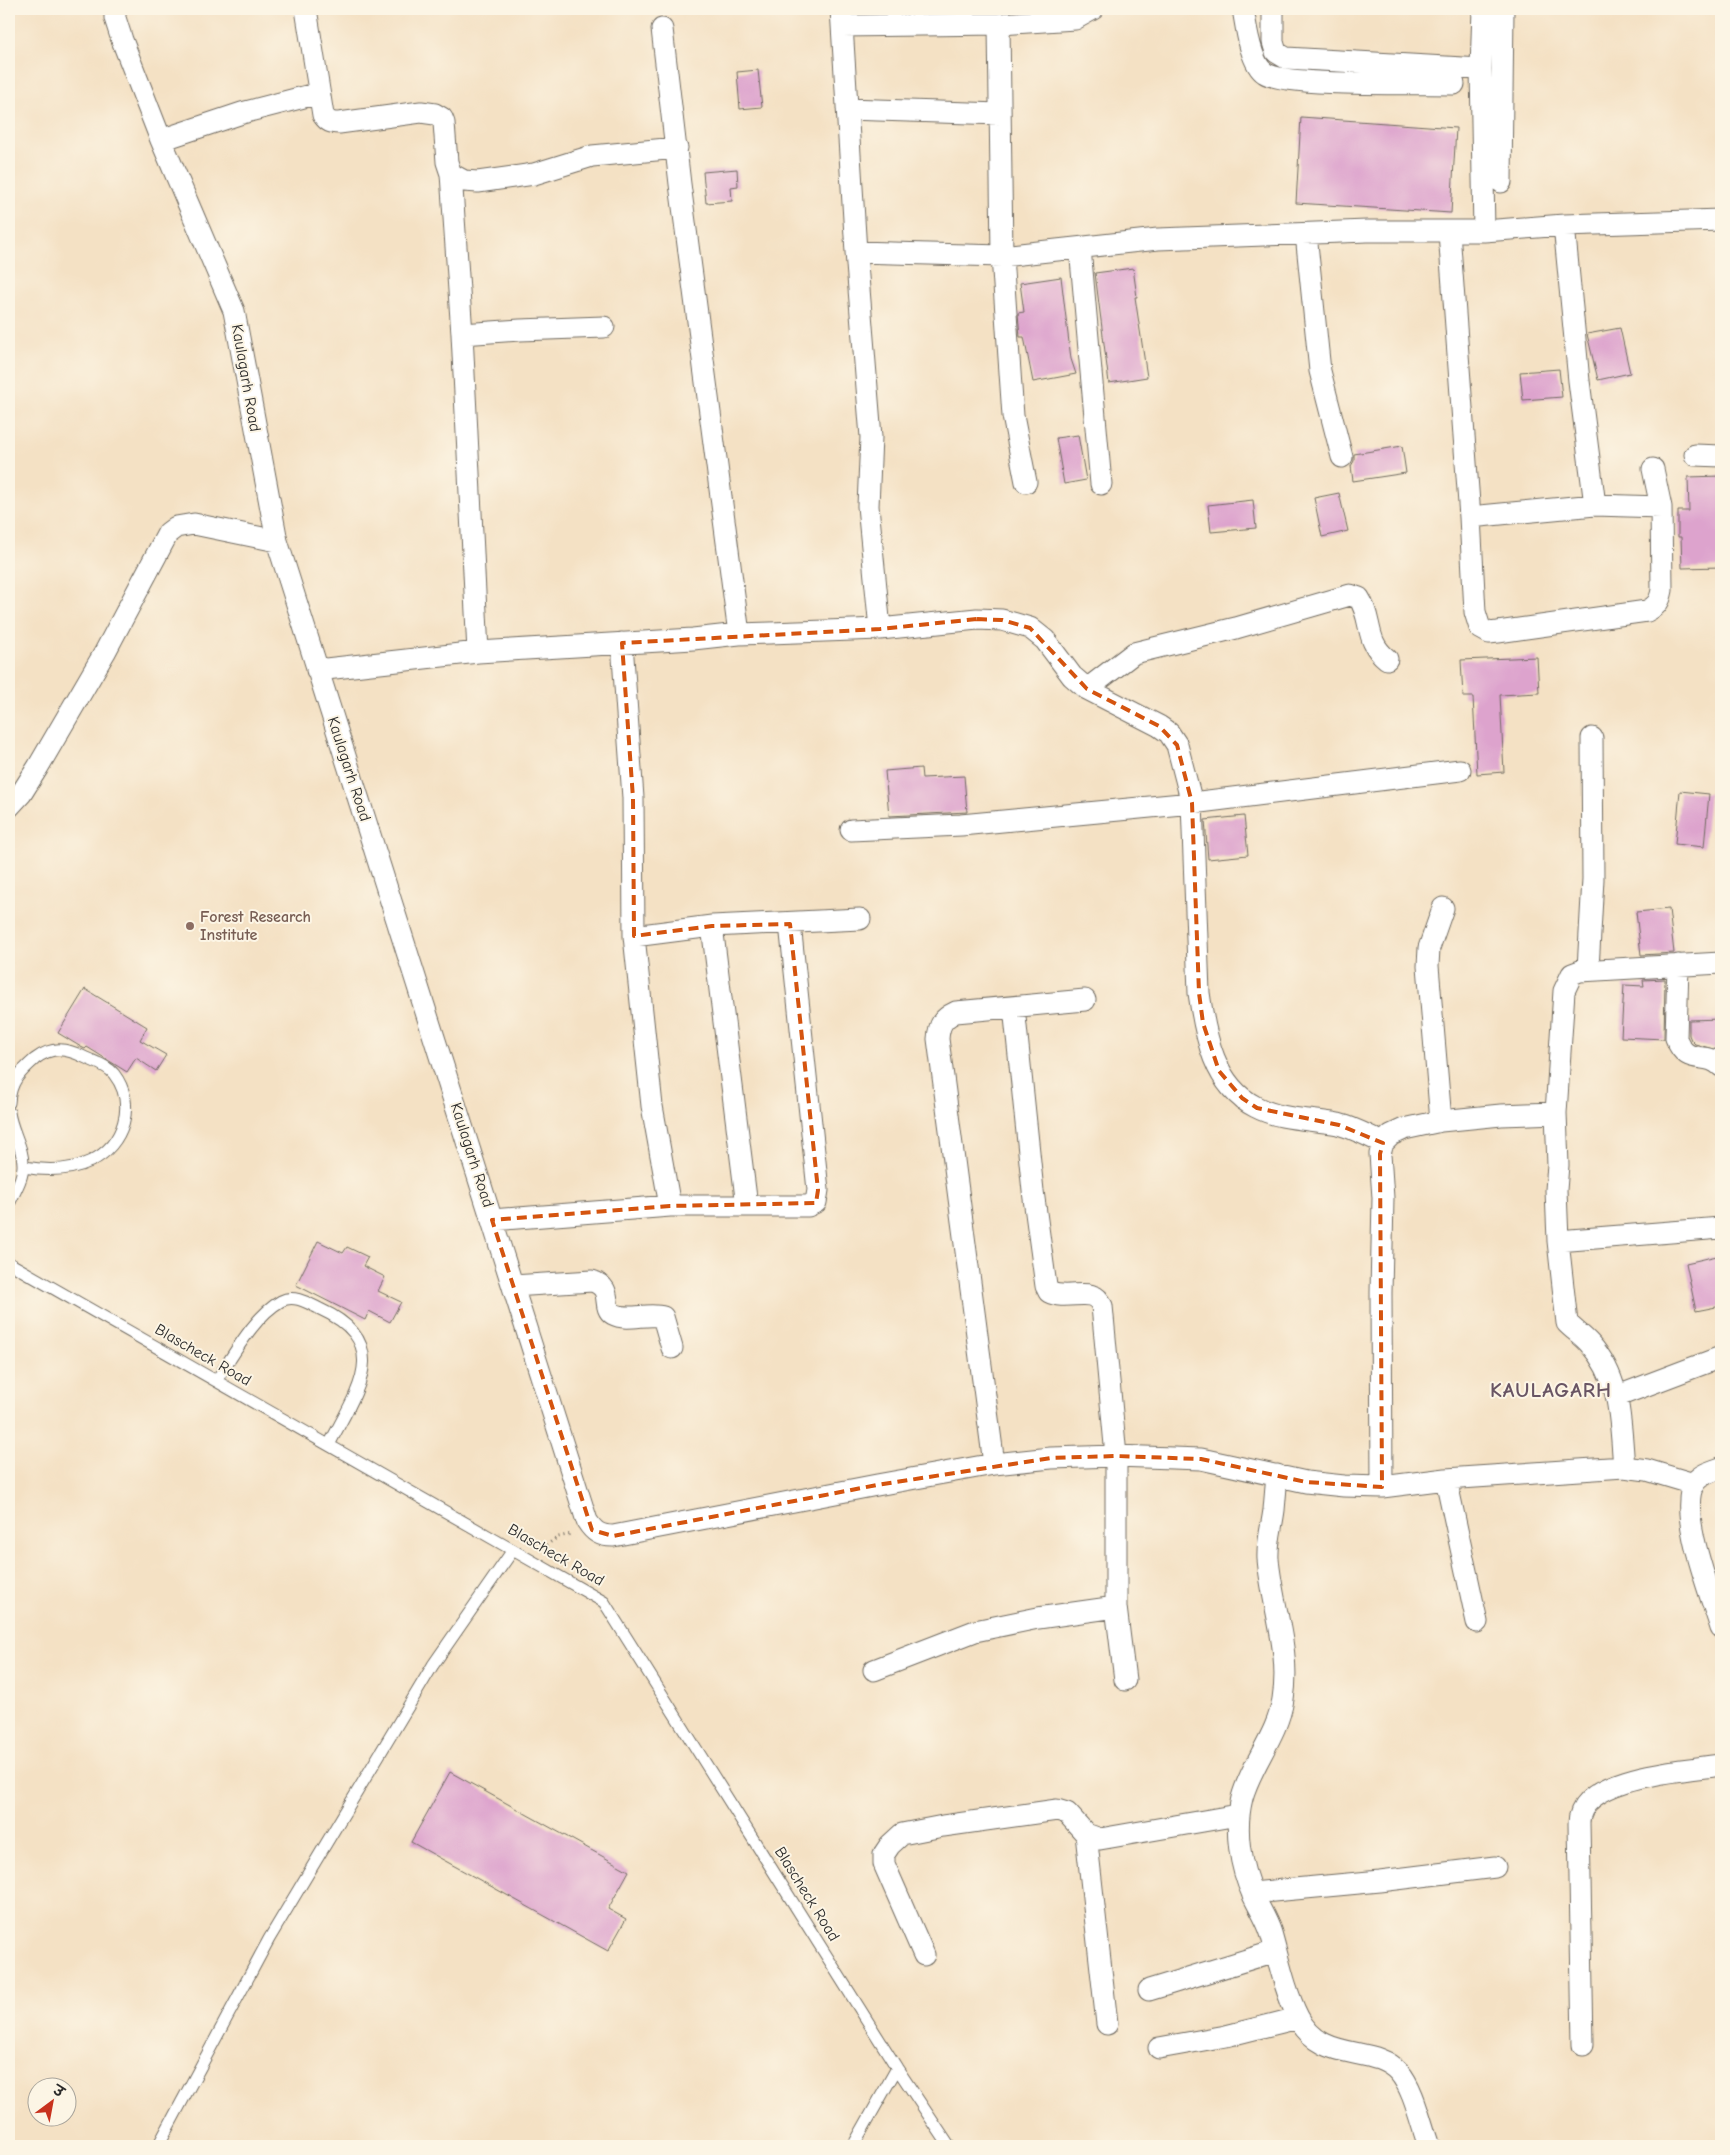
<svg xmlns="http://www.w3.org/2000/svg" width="1730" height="2155" font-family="'Comic Neue','Playpen Sans Deva',sans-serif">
	<rect width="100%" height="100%" fill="#fcf5e5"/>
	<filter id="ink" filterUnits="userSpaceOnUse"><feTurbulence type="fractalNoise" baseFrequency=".02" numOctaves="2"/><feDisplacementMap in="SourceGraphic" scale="10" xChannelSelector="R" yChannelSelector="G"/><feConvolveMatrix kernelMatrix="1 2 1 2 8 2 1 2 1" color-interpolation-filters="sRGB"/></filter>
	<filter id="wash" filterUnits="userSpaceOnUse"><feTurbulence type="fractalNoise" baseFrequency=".0096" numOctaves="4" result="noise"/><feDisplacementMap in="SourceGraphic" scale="20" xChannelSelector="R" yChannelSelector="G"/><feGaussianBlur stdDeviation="1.12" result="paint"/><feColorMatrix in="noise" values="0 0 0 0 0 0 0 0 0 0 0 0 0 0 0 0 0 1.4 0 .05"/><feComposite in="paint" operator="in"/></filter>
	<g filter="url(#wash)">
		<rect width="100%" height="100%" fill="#f4e1c4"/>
		<g id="blocks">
			<!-- building -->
			<path fill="#dda3cd" d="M758,70L762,107L740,109L737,72Z
				M1301,117L1456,128L1451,213L1296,203Z
				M737,169L738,186L731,187L732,201L706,203L703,172Z
				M1133,268L1137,297H1135L1147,377L1109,383L1095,273Z
				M1061,277L1071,359L1076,374L1033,382L1024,337H1020L1018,313L1024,312L1020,283Z
				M1620,328L1630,373L1598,380L1587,334Z
				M1559,369L1562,397L1523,400L1520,372Z
				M1078,435L1086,480L1064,484L1056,438Z
				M1402,446L1406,473L1353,481L1351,466L1354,461V454Z
				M1721,476V567L1682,568L1681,537H1678V511H1689L1688,477Z
				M1339,493L1348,531L1322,537L1314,498Z
				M1253,500L1256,528L1211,532L1208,505Z
				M1537,657L1539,693L1500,695L1504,772L1477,774L1473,697H1463L1461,660Z
				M921,768L922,778L964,776L967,812L889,816L885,771Z
				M1680,791L1709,794L1704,847L1675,844Z
				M1244,816L1248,855L1208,859L1205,820Z
				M1669,909L1674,953L1641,955L1636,912Z
				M1665,979L1664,1039L1621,1037L1624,985L1644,986L1643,980Z
				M85,989L147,1027L140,1040L166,1055L156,1071L136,1058L127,1072L87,1047L85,1049L81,1047L58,1033Z
				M1721,1019V1051L1695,1044L1691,1040L1689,1035V1020Z
				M318,1241L343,1253L347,1247L368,1257L363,1266L385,1277L378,1291L401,1302L390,1322L369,1311L365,1320L296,1285Z
				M1717,1256L1721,1275V1306L1696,1311L1686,1263Z
				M450,1772L629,1871L608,1909L626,1919L608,1951L411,1842Z"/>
		</g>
	</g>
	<g filter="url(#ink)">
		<use href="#blocks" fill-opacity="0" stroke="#716b61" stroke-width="1"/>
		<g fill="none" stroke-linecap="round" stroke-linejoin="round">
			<defs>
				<path id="service" d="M9,1103C10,1082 20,1072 35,1059C52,1046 66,1048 84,1057C94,1062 107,1065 114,1074C137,1104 124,1145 91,1161C70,1171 46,1171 24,1167
					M9,1112C11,1130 24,1148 23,1166C23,1179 14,1193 9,1204
					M9,1263L604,1602L897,2068L949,2146
					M216,1381C233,1356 254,1316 281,1301C294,1294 308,1303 320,1309C395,1343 356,1392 329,1445
					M158,2146L269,1939L433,1665L513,1550
					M853,2146L897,2068"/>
				<path id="minor" d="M115,9V18L122,40L161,140L234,311L277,541L587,1521C594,1532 600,1536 613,1536L877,1485L994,1464L1051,1458L1116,1456L1201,1459L1306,1482L1344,1486L1382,1487L1446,1479L1624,1467L1647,1470L1694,1484
					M306,9L323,115C328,122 331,123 339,123L421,112L435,114L442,118L444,123L447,162L451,174L464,181L478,182L534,174L592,156L677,148
					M841,9L856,252L871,437L868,506L880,629
					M1243,9C1246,25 1250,63 1265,73C1285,87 1422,83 1454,84
					M1273,9V42L1276,52L1286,58L1481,69
					M1483,9L1481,69L1484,231
					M999,24L1002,256L1013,416L1026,482
					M842,26L999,24L1075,19L1093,9
					M662,29L680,184L739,634
					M847,109L1000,114
					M161,140L242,113L319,93
					M451,174L462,334L478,652
					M1501,182L1503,9
					M1564,225L1579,381L1595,505
					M1449,232L1470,517L1475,612L1480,628L1489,633L1498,632L1647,611C1657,606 1660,601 1662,590L1661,507L1653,469
					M1306,234L1320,371L1342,457
					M1080,248L1101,484
					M856,252L1002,256L1158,239L1367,231H1484L1564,225L1721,220
					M462,334L520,330L604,327
					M1695,455L1721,456
					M1470,517L1595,505L1661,507
					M622,643L633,798L634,936L652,1106L670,1206
					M317,670L478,652L693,639L739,634L880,629L977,619L1002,620L1030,628L1045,640L1072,676L1087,689L1159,726L1169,733L1177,745L1192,803L1199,993C1205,1035 1214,1086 1256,1107C1280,1120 1312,1119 1338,1124C1354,1128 1369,1136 1383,1143
					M1087,689L1134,653L1236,628L1350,595L1359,598C1373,619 1364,641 1387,659
					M9,807L21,794L38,767L105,652L168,533L176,527L194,524L277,541
					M851,830L961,825L1192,803L1460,770
					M712,926L747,1206
					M634,936L712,926L860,919
					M1678,965L1676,1038C1687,1068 1705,1050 1721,1066
					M1588,969L1593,879L1592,738
					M1014,1007L1033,1191L1046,1286L1049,1292C1068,1302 1094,1284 1102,1306L1116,1456V1607L1125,1680
					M1441,1121L1428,966L1429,948L1443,908
					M492,1220L670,1206H808L816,1202L818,1190L790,924
					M1558,1241L1721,1228
					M513,1286L592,1281C615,1288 601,1307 613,1314C628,1322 648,1312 663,1317L672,1348
					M1618,1396L1721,1357
					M994,1464L938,1039C939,1024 943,1018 956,1012L1085,1000
					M1624,1467C1620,1422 1622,1380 1590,1344C1583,1336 1574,1330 1567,1323L1558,1241L1556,1190L1558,1165L1556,1113L1564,991L1572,974L1580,971L1721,963
					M1721,1468C1712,1471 1701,1474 1695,1482C1676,1509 1712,1598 1721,1628
					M1277,1475C1276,1487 1275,1498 1274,1510C1272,1526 1267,1542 1268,1559C1272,1605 1291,1652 1283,1699C1278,1735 1251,1764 1242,1798C1234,1830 1240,1866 1253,1895C1259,1908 1267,1920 1271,1933C1279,1961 1285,1991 1298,2017C1322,2065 1373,2043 1399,2072C1414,2089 1421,2125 1429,2146
					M1446,1479L1477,1622
					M1382,1487L1381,1293L1383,1198L1380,1154L1383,1143L1391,1135L1404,1129L1441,1121L1501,1115L1556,1113
					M874,1670L975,1631L1038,1618L1116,1607
					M1086,1834L1107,2024
					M1252,1893L1380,1881L1495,1867
					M924,1955L884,1864V1854L890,1845L902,1834L943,1826L1057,1810L1067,1813L1086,1834L1100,1839L1238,1815
					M1149,1990L1276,1951
					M1583,2045L1579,1823C1579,1776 1687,1770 1721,1765
					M1159,2048L1226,2036L1298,2018"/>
			</defs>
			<!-- service casing -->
			<use href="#service" stroke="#716b61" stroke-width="13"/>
			<!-- minor casing -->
			<use href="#minor" stroke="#716b61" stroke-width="23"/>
			<!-- path -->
			<path stroke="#716b61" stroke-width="3" stroke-dasharray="1 4" stroke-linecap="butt" d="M542,1548L558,1537L572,1534"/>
			<!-- service -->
			<use href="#service" stroke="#fff" stroke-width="11"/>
			<!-- minor -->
			<use href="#minor" stroke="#fff" stroke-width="21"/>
		</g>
	</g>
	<!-- marked area -->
	<path fill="none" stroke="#d5540f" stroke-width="4" stroke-dasharray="10 6" stroke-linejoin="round" d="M977,619L1002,620L1030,628L1087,689L1159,726L1177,745L1192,803L1199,993L1203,1023L1219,1071L1242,1098L1257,1108L1339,1125L1383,1143L1380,1154L1382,1487L1306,1482L1201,1459L1116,1456L1051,1458L877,1485L613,1536L592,1530L492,1220L670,1206L816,1203L818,1190L790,924L712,926L634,936L633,798L622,643L880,629Z"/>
	<!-- markers -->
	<circle fill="#8d6e63" stroke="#fcf5e5" stroke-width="2" cx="190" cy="926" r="5"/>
	<g text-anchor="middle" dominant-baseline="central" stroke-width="4" stroke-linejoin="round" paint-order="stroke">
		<!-- street labels -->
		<g font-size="16" fill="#2b2b2b" stroke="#fcf5e5">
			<text transform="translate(246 378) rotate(80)">Kaulagarh Road</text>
			<text transform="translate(349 769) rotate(72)">Kaulagarh Road</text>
			<text transform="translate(472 1155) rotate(72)">Kaulagarh Road</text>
			<text transform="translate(203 1355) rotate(30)">Blascheck Road</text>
			<text transform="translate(556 1555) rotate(30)">Blascheck Road</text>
			<text transform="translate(807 1894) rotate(58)">Blascheck Road</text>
		</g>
		<!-- education labels -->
		<g font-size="16" font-weight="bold" fill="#785e54" stroke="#fcf5e5" text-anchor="start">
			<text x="200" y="917">Forest Research<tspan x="200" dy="18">Institute</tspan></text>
		</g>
		<!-- district labels -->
		<g font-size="21" font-weight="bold" letter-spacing="1" fill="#695564" stroke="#fcf5e5">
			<text x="1551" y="1390">KAULAGARH</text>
		</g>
	</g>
	<!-- margin -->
	<rect width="1730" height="2155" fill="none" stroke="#fcf5e5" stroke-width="30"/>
	<!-- north arrow -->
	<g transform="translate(52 2102) rotate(32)"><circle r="24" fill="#fcf5e5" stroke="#a8a49b"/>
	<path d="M0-4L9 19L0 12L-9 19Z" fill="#c8321e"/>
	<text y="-8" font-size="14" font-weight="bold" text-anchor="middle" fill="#2b2b2b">उ</text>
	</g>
</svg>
